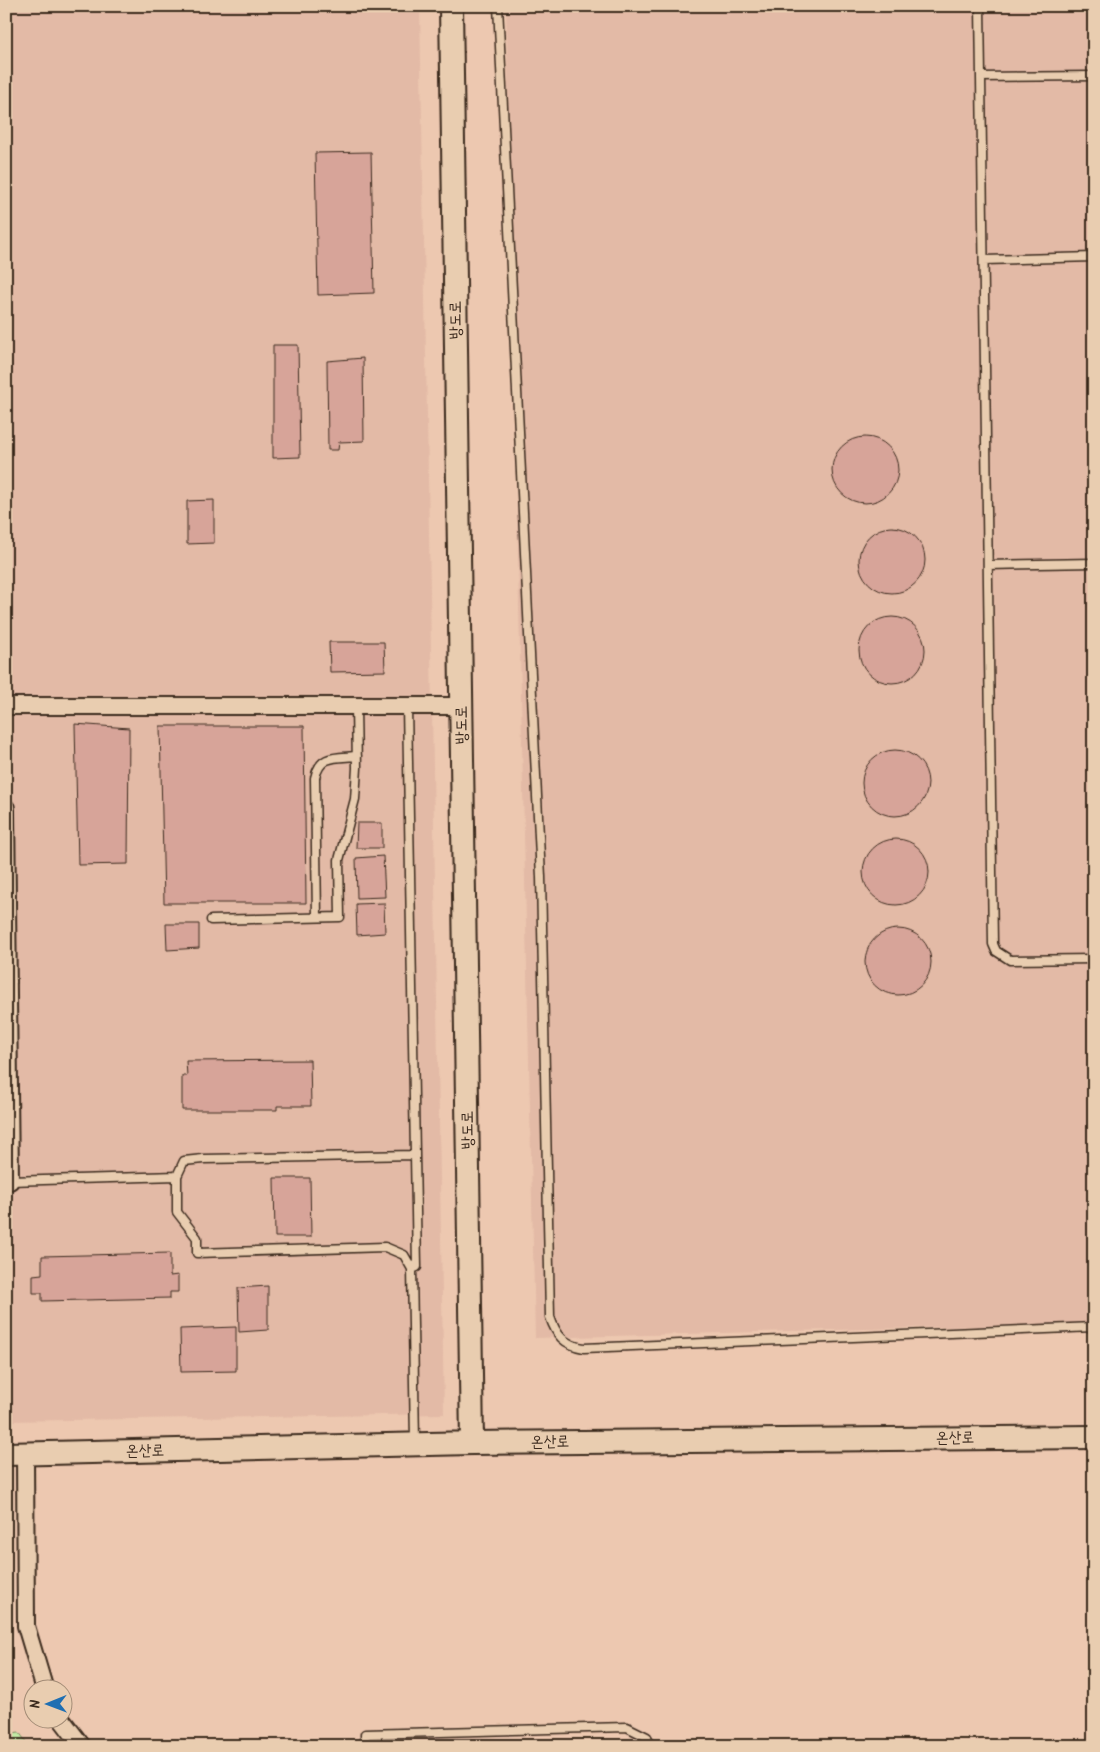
<svg xmlns="http://www.w3.org/2000/svg" width="1100" height="1752" font-family="Kalam,'Poor Story',sans-serif">
	<rect width="100%" height="100%" fill="#edc8b0"/>
	<filter id="ink" filterUnits="userSpaceOnUse"><feTurbulence type="fractalNoise" baseFrequency=".02" numOctaves="2"/><feDisplacementMap in="SourceGraphic" scale="10" xChannelSelector="R" yChannelSelector="G"/><feConvolveMatrix kernelMatrix="1 2 1 2 8 2 1 2 1" color-interpolation-filters="sRGB"/></filter>
	<g filter="url(#ink)">
		<!-- built -->
		<path fill="#e3baa6" d="M6,6H420L444,1414L6,1421Z
			M506,6H1094V1323L535,1338Z"/>
		<!-- green -->
		<path fill="#c1e9a4" stroke="#7e8a61" d="M19,1732L29,1746H6V1734Z"/>
		<!-- building -->
		<path fill="#d7a499" stroke="#3b2a1e" d="M371,152L374,293L318,295L315,153Z
			M273,345H298L300,457L273,458Z
			M363,358L364,441L339,442L338,450H328L327,361Z
			M832 470a33 33 0 1 1 66 0a33 33 0 1 1-66 0Z
			M214,500V543L187,544V501Z
			M859 560a33 33 0 1 1 66 0a33 33 0 1 1-66 0Z
			M859 650a33 33 0 1 1 66 0a33 33 0 1 1-66 0Z
			M329,642H384L385,671L330,672Z
			M75,724L129,728L128,864L78,865Z
			M160,726H304L306,903H164Z
			M862 783a33 33 0 1 1 66 0a33 33 0 1 1-66 0Z
			M357,823H382V848H356Z
			M863 872a33 33 0 1 1 66 0a33 33 0 1 1-66 0Z
			M383,856L385,897L357,898L356,858Z
			M384,903L385,933L357,935L356,904Z
			M166,924H199V948L167,950Z
			M865 962a33 33 0 1 1 66 0a33 33 0 1 1-66 0Z
			M310,1060L311,1106H277V1110H182V1076H187L186,1061Z
			M274,1178H310L311,1237H275Z
			M170,1253V1276L178,1275V1292H170V1298L42,1301V1293H33V1275L42,1274V1256Z
			M268,1286V1330L239,1332L238,1288Z
			M236,1327V1371L181,1372L180,1329Z"/>
		<g fill="none" stroke-linecap="round" stroke-linejoin="round">
			<defs>
				<path id="lane" d="M498,6L541,877L550,1317C556,1335 564,1345 584,1348L1094,1327
					M980,6L993,944L996,951L1010,960L1094,959
					M981,77L1094,76
					M984,260L1094,257
					M988,565L1094,563
					M407,706L417,1267L412,1269
					M317,917L315,778C320,754 336,758 357,756
					M211,920L340,917L339,860L355,799L357,768L356,706
					M177,1176L184,1161L203,1159L415,1155
					M10,1181L177,1176V1212L197,1238V1253L385,1247L404,1255L412,1269L415,1441
					M365,1746V1734L627,1727L647,1737L649,1746"/>
				<path id="street" d="M6,706H462
					M6,808L10,1181H6
					M25,1453L26,1626L45,1690
					M62,1720L82,1746"/>
				<path id="secondary" d="M451,6L472,1443
					M6,1454L472,1443L1094,1437"/>
			</defs>
			<!-- lane casing -->
			<use href="#lane" stroke="#3b2a1e" stroke-width="11"/>
			<!-- street casing -->
			<use href="#street" stroke="#3b2a1e" stroke-width="20"/>
			<!-- secondary casing -->
			<use href="#secondary" stroke="#3b2a1e" stroke-width="26"/>
			<!-- lane -->
			<use href="#lane" stroke="#e9cdb0" stroke-width="8"/>
			<!-- street -->
			<use href="#street" stroke="#e9cdb0" stroke-width="16"/>
			<!-- secondary -->
			<use href="#secondary" stroke="#e9cdb0" stroke-width="22"/>
		</g>
	</g>
	<g text-anchor="middle" dominant-baseline="central" stroke-width="4" stroke-linejoin="round" paint-order="stroke">
		<!-- street labels -->
		<g font-size="16" fill="#3b2a1e" stroke="#e9cdb0">
			<text transform="translate(456 320) rotate(-91)">방도로</text>
			<text transform="translate(462 725) rotate(-91)">방도로</text>
			<text transform="translate(468 1130) rotate(-91)">방도로</text>
			<text transform="translate(955 1438) rotate(-1)">온산로</text>
			<text transform="translate(550 1442) rotate(-1)">온산로</text>
			<text transform="translate(145 1451) rotate(-1)">온산로</text>
		</g>
	</g>
	<!-- margin -->
	<rect width="1100" height="1752" fill="none" stroke="#e9cdb0" stroke-width="25"/>
	<rect x="12" y="12" width="1075" height="1727" fill="none" stroke="#3b2a1e" stroke-width="2" filter="url(#ink)"/>
	<!-- north arrow -->
	<g transform="translate(48 1704) rotate(269)"><circle r="24" fill="#e9cdb0" stroke="#a38c76"/>
	<path d="M0-4L9 19L0 12L-9 19Z" fill="#1f6fb2"/>
	<text y="-8" font-size="14" font-weight="bold" text-anchor="middle" fill="#3b2a1e">N</text>
	</g>
</svg>
